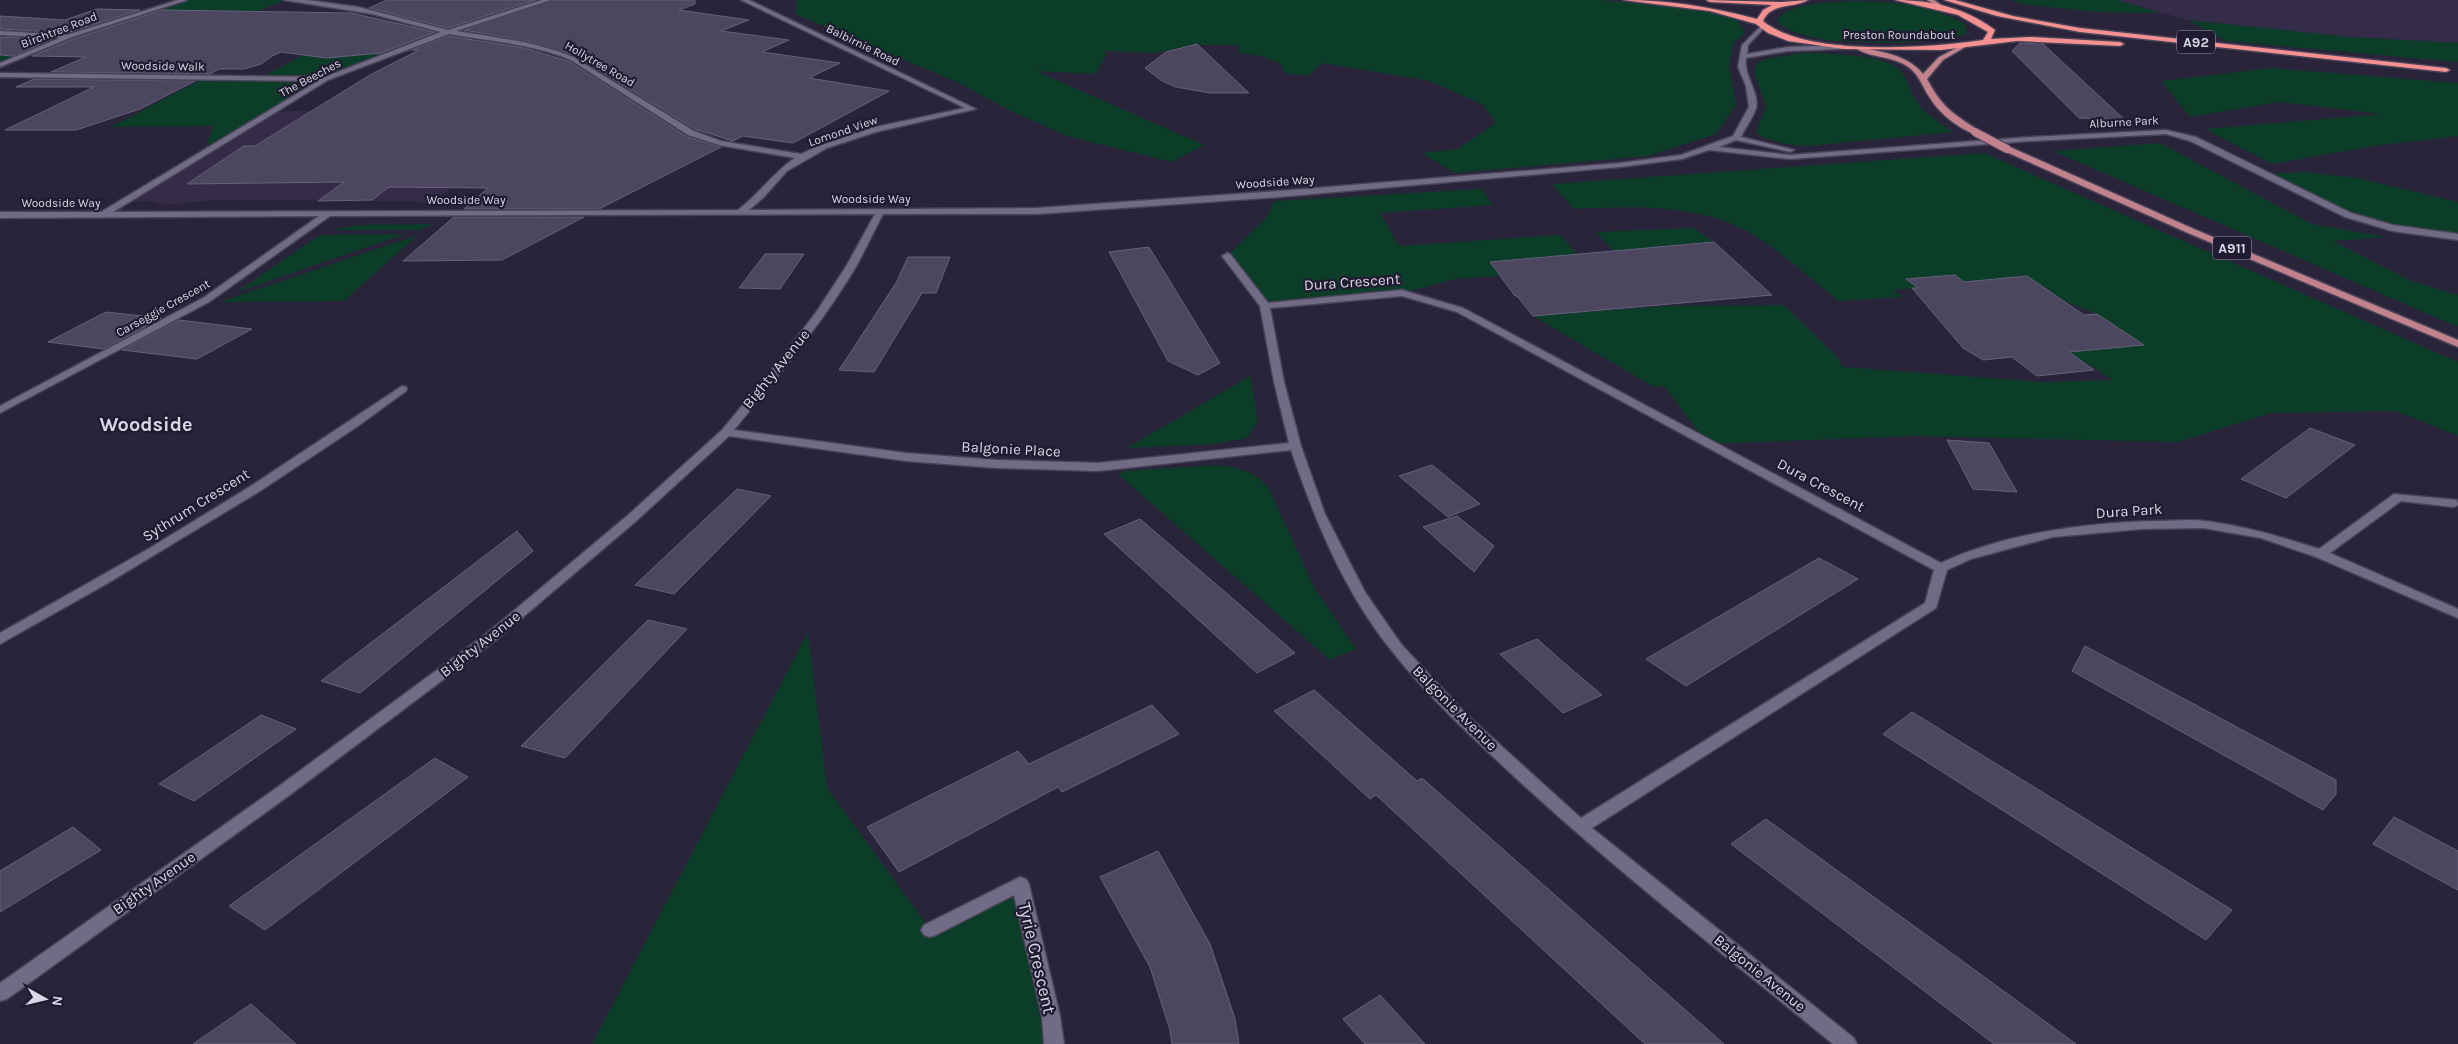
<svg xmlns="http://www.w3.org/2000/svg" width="2458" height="1044" font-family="Karla,sans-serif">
	<rect width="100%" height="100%" fill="#2a243b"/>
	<!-- built -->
	<path fill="#342c49" d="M2117,0H2458V43L2350,37L2188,20Z
		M404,107L532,126L430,204L415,201L215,200L164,205L150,201L123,202L272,112Z"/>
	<!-- green -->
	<path fill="#0b3d29" d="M184,0H284L222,27L102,26Z
		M480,0H548L448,32L326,79L205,152L213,126L111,127L204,78L258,79L332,40L376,39L423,26Z
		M797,0H1600L1675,7L1712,13L1737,20L1745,33L1733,43L1729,66L1736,105L1716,134L1648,156L1455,173L1422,153L1457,149L1496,123L1483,105L1430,81L1323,63L1308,76L1285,73L1281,64L1262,56L1238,53L1240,45H1195L1155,53L1102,51L1107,54L1095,74L1036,71L1204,145L1172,162L1067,136L1013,112L957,82L795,14Z
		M2011,0H2117L2160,13L2097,12L2023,4Z
		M1851,1C1890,1 1930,4 1965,24L1967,32C1956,46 1848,43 1826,40C1809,37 1793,33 1779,24L1777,19C1793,2 1829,3 1851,1Z
		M2188,20L2350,37L2458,43V62L2226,41Z
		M0,33L70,36L0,65Z
		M1802,53C1824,53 1889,54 1902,72C1907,79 1909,89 1914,97C1923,113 1938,122 1953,132L1809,146C1789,145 1773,143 1756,133L1766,106L1754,72L1756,64L1765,59Z
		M2272,68L2458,83V136L2374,146L2272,164L2205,129L2382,114L2279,102L2190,117L2161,81Z
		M2160,143L2312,224L2387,237L2333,241L2411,281L2458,295V327L2053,151Z
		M1984,153L2458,362V436L2396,411L2271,413L2178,442L1915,436L1708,444L1664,386L1654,387L1533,316L1665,306L1784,305L1837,357L1843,367L2043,382L2113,380L2069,352L2143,344L2097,314L2066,302L2027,276L1964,282L1954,275L1907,279L1918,288L1893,290L1903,297L1839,301C1812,280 1783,253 1754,235C1700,203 1635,206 1574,209L1552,184Z
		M2304,172L2357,178L2458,202V237L2392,228L2348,215L2263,174Z
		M1481,189L1493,205L1380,213L1399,246L1560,235L1590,268L1524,260L1490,262L1499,276L1456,279L1402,293L1265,306L1227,256L1265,219L1275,201Z
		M434,224L419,230H330L360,225Z
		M1694,228L1714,242L1659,246L1623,261L1596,232Z
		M405,234L237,292L320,235Z
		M418,235L344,301L220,302Z
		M1250,376L1258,421L1247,438L1215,444L1127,448Z
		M1219,465C1243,469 1251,470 1268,487L1315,589L1356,649L1330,660L1118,474L1124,471Z
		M808,632L827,788L930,929L1020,884L1054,1044H592Z"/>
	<!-- building -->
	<path fill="#4c465f" stroke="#67617c" d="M387,0H536L448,28L369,8Z
		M553,0H695V4L679,10L749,20L721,31L789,40L762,52L840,63L809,78L889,91L793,143L743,136L733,141L695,129L574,55L530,42L464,30Z
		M97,9L140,10L67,33L0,29V16L65,20Z
		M162,10L351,13L435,32L381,53L326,58L281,52L272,56L261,64L244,69H219L210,74L51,72L86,57L32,56L73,39Z
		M449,36L524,48L568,61L687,137L721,147L599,209H464L488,188L389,187L372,200L318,201L344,182L187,184L244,146H255L370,75L419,50H411Z
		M0,37L52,39L13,56L0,55Z
		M2020,43L2043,44L2125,120L2079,118L2012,51Z
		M1197,44L1249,93H1210L1176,87L1162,81L1145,68L1166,52Z
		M34,79L195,81L140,109L76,130H5L94,87H16Z
		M454,217H584L502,260L403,261Z
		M1714,242L1772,295L1533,316L1517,296H1515L1490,262Z
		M1149,247L1220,363L1198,375L1168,361L1109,252Z
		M765,254H804L780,289L739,288Z
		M908,257H950L936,293H922L874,372L839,370L896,283Z
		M1955,275L1964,282L2027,276L2084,315L2097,314L2144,345L2069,352L2094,370L2037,376L2012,357L1983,360L1963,348L1912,288H1918L1906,279Z
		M106,312L161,318L104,349L48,342Z
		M179,320L252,329L197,359L122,350Z
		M2310,428L2355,445L2286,498L2241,479Z
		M1947,440L1989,443L2017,492L1973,489Z
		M1432,465L1480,504L1448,517L1399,476Z
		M737,489L771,496L674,594L635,585Z
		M1457,516L1494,546L1474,572L1423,527Z
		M1140,519L1239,604L1295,653L1257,673L1104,534Z
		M517,531L533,551L360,693L321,681Z
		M1819,558L1858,579L1686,686L1646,659Z
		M648,620L687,629L565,758L521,746Z
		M1537,639L1570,668L1602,695L1563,713L1500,654Z
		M2085,646L2336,780V794L2323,810L2072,671Z
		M1314,690L1417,781L1422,778L1724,1044H1645L1376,795L1370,799L1274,711Z
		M1152,705L1179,734L1062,792L1058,787L899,872L867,827L1018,751L1029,764Z
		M1912,712L2055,800L2232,910L2206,940L1883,734Z
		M261,715L296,729L194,801L159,784Z
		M435,758L468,777L265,930L229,906Z
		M2394,817L2458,851V890L2373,844Z
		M1766,819L1972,968L2076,1044H1994L1731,844Z
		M73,827L101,850L0,912V871Z
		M1158,851L1210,944L1235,1019L1239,1044H1172L1170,1030L1150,967L1100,877Z
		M1380,995L1425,1044H1365L1343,1019Z
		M251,1004L296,1044H193Z"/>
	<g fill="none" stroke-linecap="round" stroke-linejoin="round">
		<defs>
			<path id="minor" d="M178,0H187L72,37L0,67V63L60,38L0,35V31L67,35Z
				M284,0H307L358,7L448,30L542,0H551L456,31C496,38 535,41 573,57L694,131L721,141L801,154L821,145L871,128L965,108L741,0H749L976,109L876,132L827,148L787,171L764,197L749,210L1037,208L1279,191L1620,163L1681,155L1733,136L1749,107L1746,86L1738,67L1742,45L1762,25L1765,27L1748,45L1747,54L1788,47L1842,45L1845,47L1842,49L1788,51L1746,58C1743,75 1760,93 1756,108C1753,118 1745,128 1741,137L1794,150L1790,152L1736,140L1719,147L1790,155L2030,137L2166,130L2196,137L2351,213L2393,225L2458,234V240L2392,231L2345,217L2190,141L2166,134L2030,141L1790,159L1709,150L1682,159L1620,167L1279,197L1037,214H883C874,231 866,248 857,265C822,324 777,377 734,430L906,453L997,460L1098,463L1289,443L1274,382L1260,306L1222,256L1227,253L1230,254L1268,303L1402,290L1463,308L1941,563C2004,533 2090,522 2160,521C2175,521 2191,519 2205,521C2245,526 2282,537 2319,549L2394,494L2457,500L2458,505L2453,507L2401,501L2330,553L2458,609V618L2316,557L2261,538L2203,528L2142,529L2053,537L1971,559L1947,570L1936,608L1592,828L1854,1038L1857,1044H1833C1727,957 1619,873 1518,780C1474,739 1429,698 1392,651C1344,592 1315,520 1291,450L1098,471L997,468L906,461L729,436L635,522L496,640L287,797L7,999L0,1001V983L275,789L486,634L627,516L722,430L779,361L817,311L847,265L875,214L330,216L209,302L0,413V406L203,298L319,216L0,218V212H101L318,81L0,77V73L325,77L441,32L372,14ZM449,34C489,41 530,44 569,59L688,135L719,145L795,158C773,173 759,194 738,210L113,212L328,80ZM1402,296L1457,312L1934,570L1925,603L1581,818L1465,713L1401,644L1365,592L1325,514L1301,446L1284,382L1270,308Z
				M402,386L406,387L407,389L406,391L358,426L260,491L108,583L0,644V633L150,548L251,486Z
				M1020,877L1026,879L1029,884L1060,1016L1064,1044H1044L1042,1016L1014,895L936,935L930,937L924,935L921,930L924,925Z"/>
			<path id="major" d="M1927,0H1934L1946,8L1941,9Z
				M1962,45L1967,46L1943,60L1927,79C1942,107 1952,113 1978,130V134H1975C1959,129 1939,113 1930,98C1923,88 1920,77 1911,69C1894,55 1873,59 1857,49L1860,47C1882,52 1908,55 1923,74L1939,57Z
				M2004,147H2010L2194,229L2458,340V347L2188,233L2004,151Z"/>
			<path id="highway" d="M1623,0C1669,0 1712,7 1757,19L1763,10L1772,5L1710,2L1706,0L1782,2L1808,0C1793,9 1771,2 1763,21C1806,57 1929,48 1983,40L1988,32L1958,15L1895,0C1931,0 1966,8 1995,30L1991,39L2030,37L2120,42L2124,44L2120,46L2017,41L1941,50L1844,49L1788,41L1768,33L1756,24L1710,11Z
				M1944,0H1955L2013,16L2080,28L2446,68L2450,70L2446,72L2080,32L1997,16Z"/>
		</defs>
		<!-- minor casing -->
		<use href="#minor" stroke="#474255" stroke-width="3"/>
		<!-- major casing -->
		<use href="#major" stroke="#474255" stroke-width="3"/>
		<!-- highway casing -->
		<use href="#highway" stroke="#474255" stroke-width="3"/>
		<!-- minor -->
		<use href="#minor" fill="#726b86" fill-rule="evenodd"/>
		<!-- major -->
		<use href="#major" fill="#c1818d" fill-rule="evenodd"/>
		<!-- highway -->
		<use href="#highway" fill="#f59091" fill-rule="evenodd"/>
		<defs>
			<path id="major-bridge" d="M1975,132L2007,149"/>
		</defs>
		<!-- major-bridge casing -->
		<use href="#major-bridge" stroke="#474255" stroke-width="10" stroke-linecap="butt"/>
		<!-- major-bridge -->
		<use href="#major-bridge" stroke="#c1818d" stroke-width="8"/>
	</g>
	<g text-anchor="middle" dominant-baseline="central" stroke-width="4.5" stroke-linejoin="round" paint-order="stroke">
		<!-- far-street labels -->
		<g font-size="12" fill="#dad7e6" stroke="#211b31">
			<text transform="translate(59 30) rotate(-21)">Birchtree Road</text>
			<text x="1899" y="35">Preston Roundabout</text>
			<text transform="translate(863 45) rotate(26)">Balbirnie Road</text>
			<text transform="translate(600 64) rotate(30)">Hollytree Road</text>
			<text transform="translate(163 66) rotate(1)">Woodside Walk</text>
			<text transform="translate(310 78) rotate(-28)">The Beeches</text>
			<text transform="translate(2124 122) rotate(-3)">Alburne Park</text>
			<text transform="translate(843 131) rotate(-19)">Lomond View</text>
			<text transform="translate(1275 182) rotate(-4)">Woodside Way</text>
			<text x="871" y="199">Woodside Way</text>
			<text x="466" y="200">Woodside Way</text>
			<text x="61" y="203">Woodside Way</text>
			<text transform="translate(163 308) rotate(-29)">Carseggie Crescent</text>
		</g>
		<!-- shield labels -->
		<g fill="#211b31" stroke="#a29fb0" stroke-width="1">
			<rect x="2177" y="30.5" width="38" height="23" rx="4"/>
			<rect x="2213" y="236.5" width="38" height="23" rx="4"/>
		</g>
		<g font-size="14" font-weight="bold" fill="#dad7e6">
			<text x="2196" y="42">A92</text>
			<text x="2232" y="248">A911</text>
		</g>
		<!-- street labels -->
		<g font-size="15" fill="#dad7e6" stroke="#211b31">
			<text transform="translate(1352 282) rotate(-4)">Dura Crescent</text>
			<text transform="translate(776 369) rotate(-51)">Bighty Avenue</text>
			<text transform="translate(1011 449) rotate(3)">Balgonie Place</text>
			<text transform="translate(1821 485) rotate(28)">Dura Crescent</text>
			<text transform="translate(196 505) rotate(-32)">Sythrum Crescent</text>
			<text transform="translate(2129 511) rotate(-4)">Dura Park</text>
			<text transform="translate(480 644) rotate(-38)">Bighty Avenue</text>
			<text transform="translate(1455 708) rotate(45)">Balgonie Avenue</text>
			<text transform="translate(154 883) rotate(-35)">Bighty Avenue</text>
			<text transform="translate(1760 973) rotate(39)">Balgonie Avenue</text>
		</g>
		<!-- near-street labels -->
		<g font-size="18" fill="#dad7e6" stroke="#211b31">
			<text transform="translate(1037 958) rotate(77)">Tyrie Crescent</text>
		</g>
		<!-- district labels -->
		<g font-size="20" font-weight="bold" fill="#dad7e6" stroke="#211b31">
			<text x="146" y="424">Woodside</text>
		</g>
	</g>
	<!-- north arrow -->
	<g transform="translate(45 999) rotate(98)" stroke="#211b31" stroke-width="4" paint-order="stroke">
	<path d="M0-4L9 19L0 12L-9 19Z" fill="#dad7e6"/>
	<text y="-8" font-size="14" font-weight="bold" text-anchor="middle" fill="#dad7e6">N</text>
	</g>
</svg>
